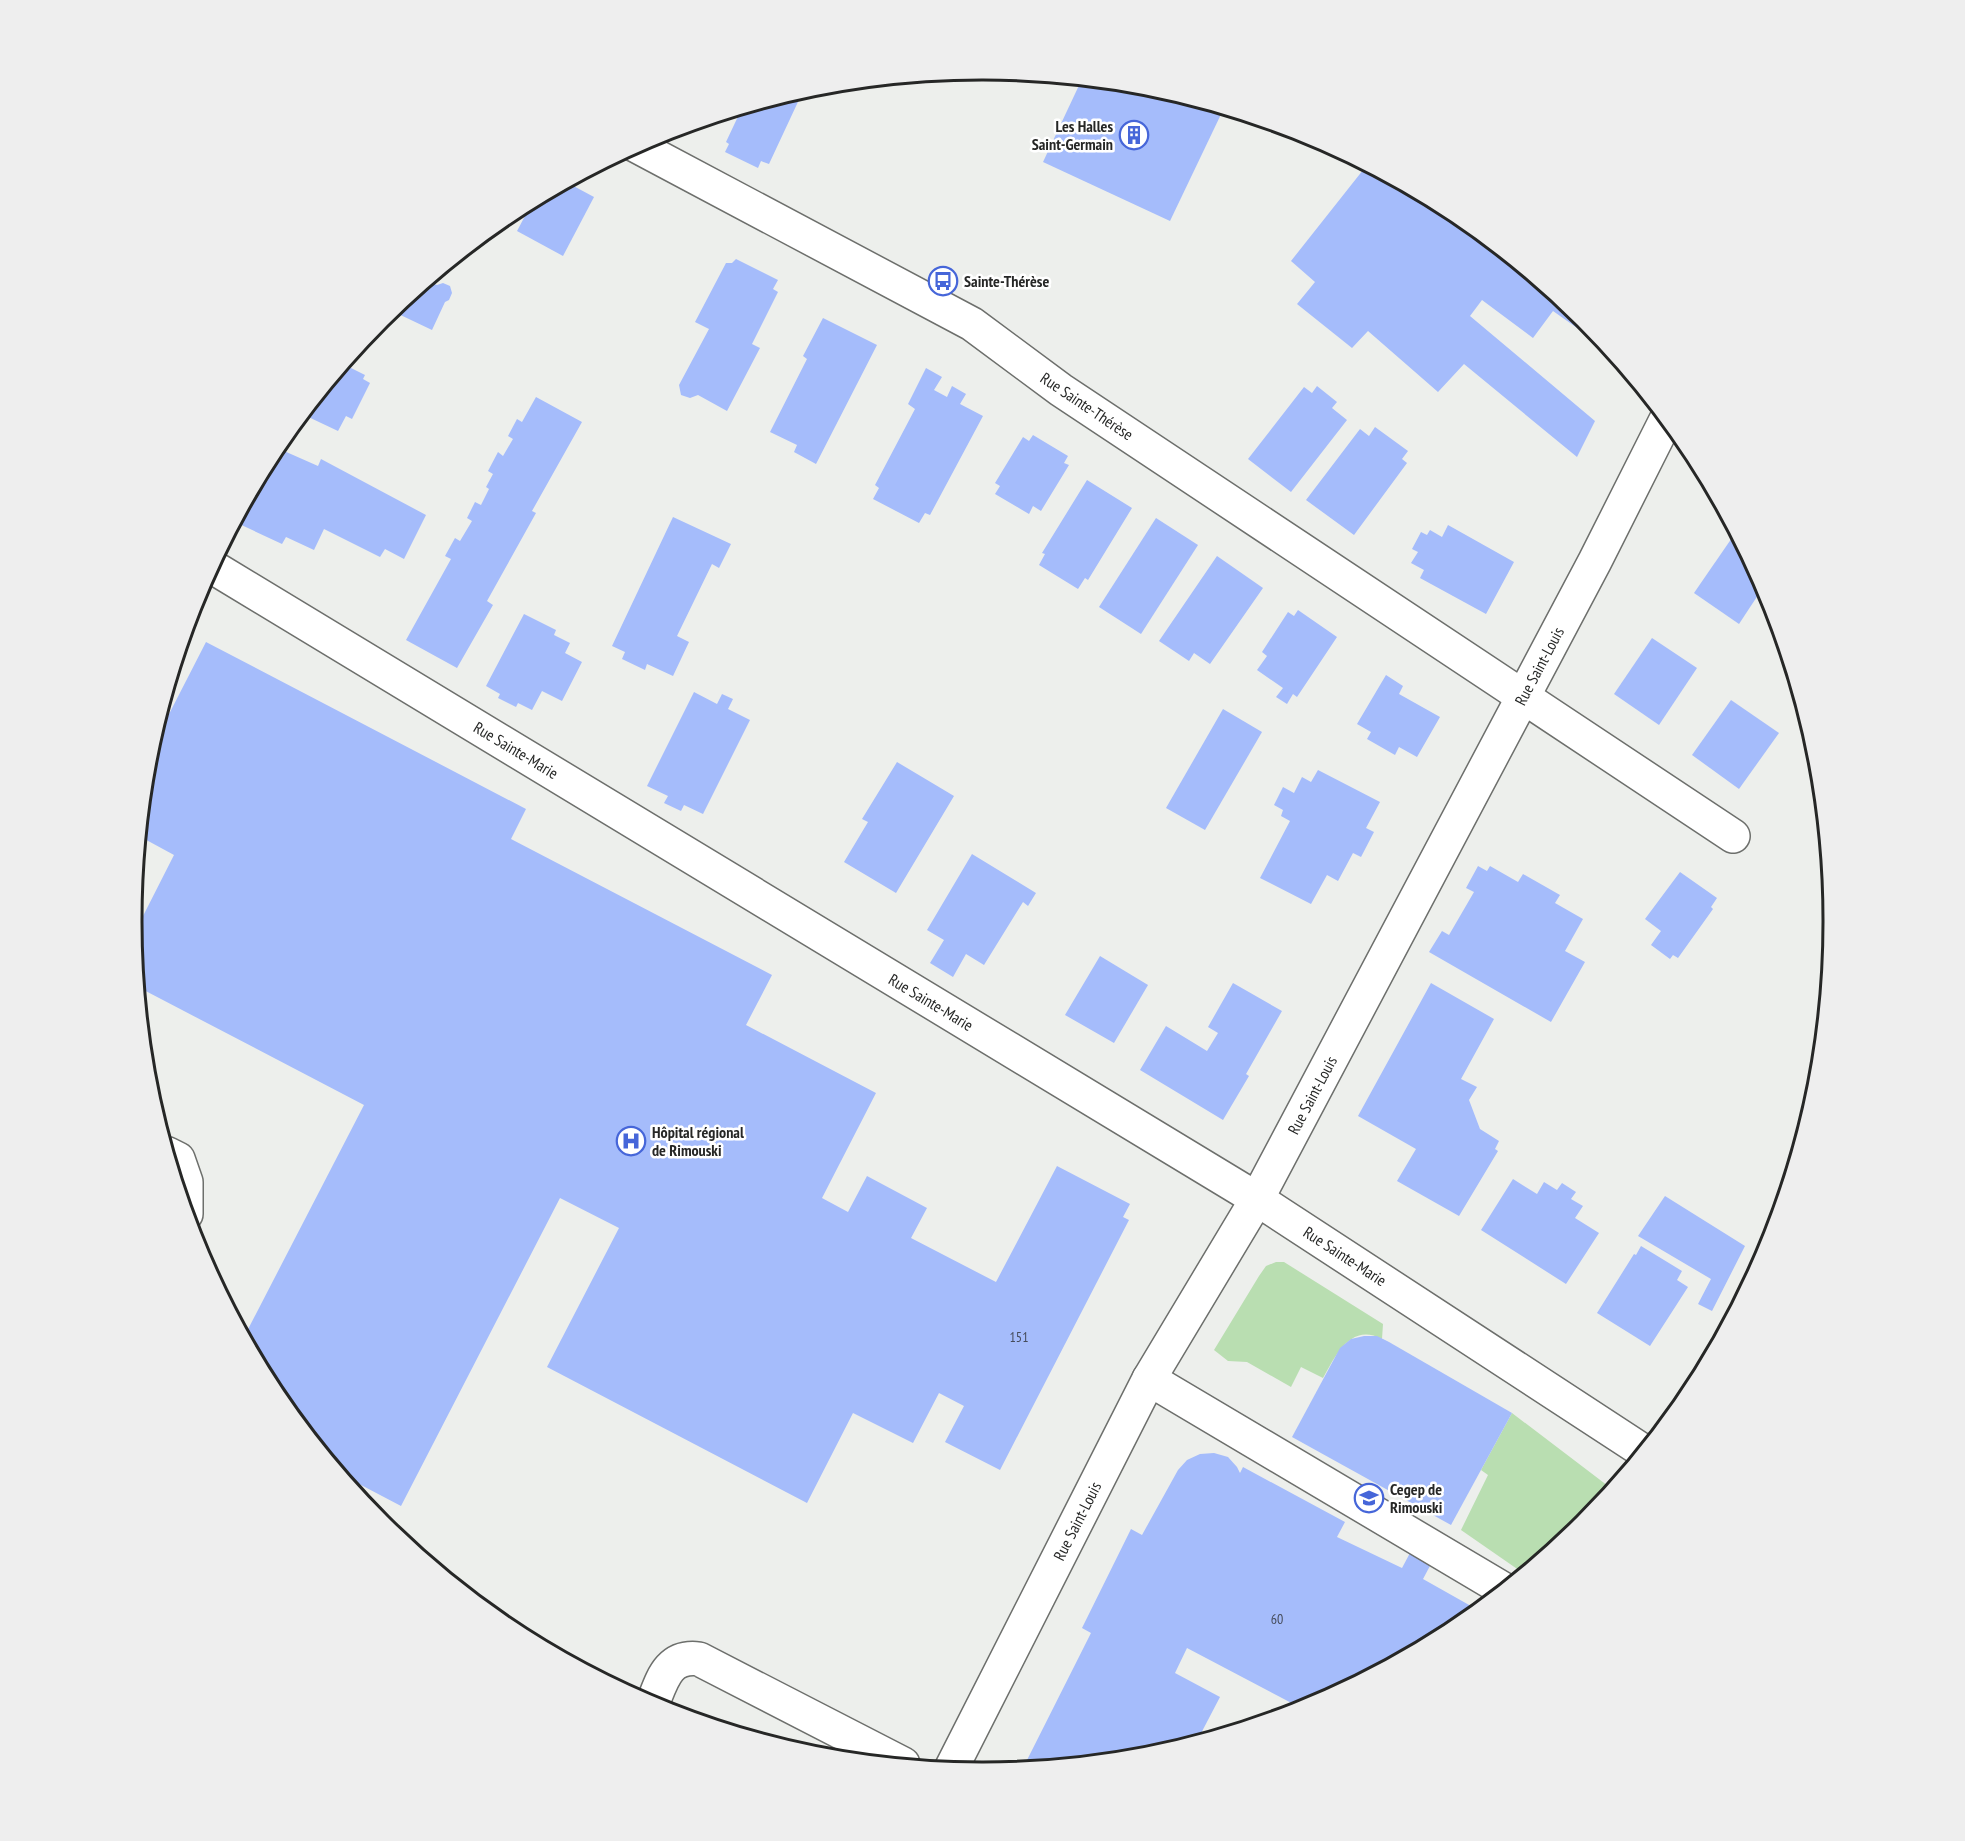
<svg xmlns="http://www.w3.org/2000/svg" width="1965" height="1841" font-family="'PT Sans Narrow',sans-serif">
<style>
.green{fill:#b9deb1}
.building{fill:#a5bcfb}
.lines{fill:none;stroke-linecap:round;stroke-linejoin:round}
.minor-casing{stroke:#6d6f6c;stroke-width:36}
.minor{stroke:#fff;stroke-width:33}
.labels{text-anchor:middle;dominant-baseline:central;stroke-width:5;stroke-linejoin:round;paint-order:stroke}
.number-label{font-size:14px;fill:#464c5b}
.poi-label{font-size:16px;font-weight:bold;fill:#262726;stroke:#fff;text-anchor:start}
.street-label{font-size:16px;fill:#262726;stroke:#fff}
.rim{fill:none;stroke:#262726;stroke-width:3}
</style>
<rect width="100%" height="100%" fill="#edefec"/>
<g class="green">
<path d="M1276 1262H1284L1383 1324 1382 1339C1350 1322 1335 1357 1323 1378L1301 1367 1291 1387 1247 1362 1228 1361 1214 1350 1259 1276 1266 1266Z"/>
<polygon points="1512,1413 1612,1489 1584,1523 1523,1573 1461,1530 1488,1475 1481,1470"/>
</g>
<g class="building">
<polygon points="1082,79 1149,85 1224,108 1170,221 1043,162"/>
<polygon points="804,89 769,164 761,161 758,168 725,152 729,144 726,142 742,108"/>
<polygon points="1367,165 1456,213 1585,319 1614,354 1553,311 1533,338 1482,300 1470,316 1595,421 1577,457 1464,364 1438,392 1368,331 1352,348 1297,304 1315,282 1291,261"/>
<polygon points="566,182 594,197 563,256 517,231 534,199"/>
<polygon points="736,259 778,280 773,289 778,292 752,344 760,348 727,411 698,395 690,398 681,395 679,385 709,329 695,322 726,263 732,263"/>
<polygon points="426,281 437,285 443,283 450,286 452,293 449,300 445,302 432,330 390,310"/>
<polygon points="823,318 877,345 816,464 794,452 797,445 770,432 807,359 803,356"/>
<polygon points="343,364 365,375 363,379 370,383 352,419 346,416 338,431 302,414"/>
<polygon points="926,368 942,377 934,390 947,397 952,386 966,394 960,404 983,416 930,515 925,513 919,523 873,499 879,488 875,485 915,409 908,404"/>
<polygon points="1317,386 1337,402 1332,408 1347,420 1291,492 1248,459 1304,387 1312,393"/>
<polygon points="536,397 582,422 532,511 536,513 487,601 493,605 457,668 406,640 451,559 445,556 455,538 460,541 472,521 467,518 475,502 481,505 489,489 486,487 493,474 488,471 498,452 503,456 513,439 508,436 517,419 522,422"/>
<polygon points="1375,427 1408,451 1402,459 1407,463 1354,535 1306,500 1360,429 1369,436"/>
<polygon points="1033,435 1068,456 1064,463 1069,465 1041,511 1033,506 1029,514 995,494 1000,486 995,483 1023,437 1029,441"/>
<polygon points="275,447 318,466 321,459 426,515 404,559 385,549 380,557 324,529 314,550 286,537 282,544 235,522"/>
<polygon points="1087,480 1132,508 1088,580 1085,578 1078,589 1039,565 1045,554 1042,553"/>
<polygon points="673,517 731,544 719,568 712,564 677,636 689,642 673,676 647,664 645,670 622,659 625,652 612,646"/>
<polygon points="1156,518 1198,545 1141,634 1099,607"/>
<polygon points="1448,525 1514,562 1486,614 1420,578 1424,570 1411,563 1418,552 1412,549 1421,532 1427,535 1430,530 1442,537"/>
<polygon points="1736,532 1764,586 1739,624 1694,593"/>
<polygon points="1217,556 1263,588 1210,664 1194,653 1189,661 1159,641"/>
<polygon points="1298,610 1337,637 1297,697 1293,694 1287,704 1276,697 1283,688 1257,670 1267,656 1262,652 1288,612 1294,616"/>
<polygon points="524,614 556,630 554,635 570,643 565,653 582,662 562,701 542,691 532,710 518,703 516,707 498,698 500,694 486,686"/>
<polygon points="1652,638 1697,668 1659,725 1614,694"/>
<polygon points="206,642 526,809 511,839 772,975 746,1025 876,1093 822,1198 848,1212 867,1176 927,1208 911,1238 996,1282 1057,1166 1130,1204 1123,1217 1129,1220 1000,1470 945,1442 964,1406 939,1393 913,1443 853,1413 807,1503 547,1367 619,1228 560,1198 401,1506 342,1475 274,1393 244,1337 364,1105 138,987 132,913 142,918 174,855 139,836 147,757"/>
<polygon points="1386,675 1403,686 1399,694 1440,717 1417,757 1399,747 1395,755 1367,739 1371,732 1357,724"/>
<polygon points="694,692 717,704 722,694 733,699 728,709 750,720 703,814 684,805 681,811 664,803 668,796 647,786"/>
<polygon points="1731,700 1779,733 1739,789 1692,755"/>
<polygon points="1223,709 1262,732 1205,830 1166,808"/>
<polygon points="897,762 954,796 896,893 844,862 868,822 862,819"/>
<polygon points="1318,770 1380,802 1366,828 1374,832 1361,857 1353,853 1338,881 1327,875 1311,904 1260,878 1290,821 1281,816 1283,810 1274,805 1283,787 1294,793 1302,777 1311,782"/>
<polygon points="972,854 1036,893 1028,906 1023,902 984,965 966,954 953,977 930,963 944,940 927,930"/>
<polygon points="1478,866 1487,871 1490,866 1518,882 1523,874 1560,895 1555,903 1583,919 1565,951 1585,962 1551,1022 1429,952 1442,931 1449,935 1474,892 1466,888"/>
<polygon points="1680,872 1717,898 1711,907 1713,909 1678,958 1673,955 1670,959 1651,945 1661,931 1645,919"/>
<polygon points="1100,956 1148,985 1114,1043 1065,1015"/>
<polygon points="1233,983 1282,1011 1246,1074 1249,1076 1223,1120 1140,1070 1166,1026 1207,1051 1218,1033 1208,1027"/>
<polygon points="1431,983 1494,1019 1461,1079 1477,1087 1469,1100 1480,1129 1499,1141 1495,1149 1498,1151 1459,1216 1397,1181 1416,1149 1358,1116"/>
<polygon points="1513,1179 1537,1194 1544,1182 1557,1190 1562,1183 1576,1192 1571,1199 1583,1206 1575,1218 1599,1233 1566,1284 1481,1230"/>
<polygon points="1665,1196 1745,1246 1712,1311 1698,1304 1711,1279 1638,1236"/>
<polygon points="1641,1246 1682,1271 1677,1280 1688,1287 1650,1346 1597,1313 1634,1254 1636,1255"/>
<polygon points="1364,1336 1377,1336 1389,1342 1512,1413 1451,1525 1292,1437 1340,1348 1351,1339"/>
<polygon points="1214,1453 1228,1457 1237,1467 1240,1473 1243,1467 1345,1522 1337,1537 1402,1568 1410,1553 1431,1564 1423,1579 1478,1610 1455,1629 1303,1709 1187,1648 1175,1673 1220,1697 1197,1741 1148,1756 1023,1768 1091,1633 1082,1628 1131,1529 1142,1535 1178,1470 1187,1460 1200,1454"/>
</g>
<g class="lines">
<g class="minor-casing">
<g id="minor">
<polyline points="635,145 972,324 1061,390 1733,836"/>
<polyline points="211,566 1257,1199 1643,1451"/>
<polyline points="168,1154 178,1159 186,1182 186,1214"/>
<polyline points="1149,1379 1503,1589"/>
<path d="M652 1705C662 1681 667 1655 699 1659L903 1764"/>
<polyline points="951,1769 1149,1379 1257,1199 1595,561 1667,418"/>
</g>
</g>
<use href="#minor" class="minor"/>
</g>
<defs>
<g id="building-ring" transform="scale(1.5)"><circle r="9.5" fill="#fff" stroke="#4666d9" stroke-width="1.5"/><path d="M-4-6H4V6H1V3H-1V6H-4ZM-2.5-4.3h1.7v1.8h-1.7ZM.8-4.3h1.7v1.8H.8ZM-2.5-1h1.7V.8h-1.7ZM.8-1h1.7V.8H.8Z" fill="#4666d9"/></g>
<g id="bus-ring" transform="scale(1.5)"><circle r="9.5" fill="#fff" stroke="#4666d9" stroke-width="1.5"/><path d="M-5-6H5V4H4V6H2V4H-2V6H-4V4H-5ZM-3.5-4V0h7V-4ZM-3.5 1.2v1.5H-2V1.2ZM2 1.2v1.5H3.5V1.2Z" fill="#4666d9"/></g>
<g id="hospital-ring" transform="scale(1.5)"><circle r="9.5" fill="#fff" stroke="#4666d9" stroke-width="1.5"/><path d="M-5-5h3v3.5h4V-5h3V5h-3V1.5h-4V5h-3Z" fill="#4666d9"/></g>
<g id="university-ring" transform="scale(1.5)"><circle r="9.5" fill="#fff" stroke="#4666d9" stroke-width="1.5"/><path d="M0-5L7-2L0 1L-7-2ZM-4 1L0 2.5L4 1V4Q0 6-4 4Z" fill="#4666d9"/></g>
</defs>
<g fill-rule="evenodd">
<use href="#building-ring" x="1134" y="135"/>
<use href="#bus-ring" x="943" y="281"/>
<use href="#hospital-ring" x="631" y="1141"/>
<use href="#university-ring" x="1369" y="1498"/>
</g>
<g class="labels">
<g class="number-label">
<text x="1019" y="1337">151</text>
<text x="1277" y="1619">60</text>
</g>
<g class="poi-label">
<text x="1113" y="126" text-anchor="end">Les Halles<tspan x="1113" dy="18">Saint-Germain</tspan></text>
<text x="964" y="281">Sainte-Thérèse</text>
<text x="652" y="1132">Hôpital régional<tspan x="652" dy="18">de Rimouski</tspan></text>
<text x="1390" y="1489">Cegep de<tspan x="1390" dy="18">Rimouski</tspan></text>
</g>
<g class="street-label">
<text transform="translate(1087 406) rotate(34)">Rue Sainte-Thérèse</text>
<text transform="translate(1539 666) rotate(-62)">Rue Saint-Louis</text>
<text transform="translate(516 750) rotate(31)">Rue Sainte-Marie</text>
<text transform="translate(931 1002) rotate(31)">Rue Sainte-Marie</text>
<text transform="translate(1312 1095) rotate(-62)">Rue Saint-Louis</text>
<text transform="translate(1345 1256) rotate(33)">Rue Sainte-Marie</text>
<text transform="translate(1077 1521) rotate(-63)">Rue Saint-Louis</text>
</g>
</g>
<path d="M0 0H1965V1841H0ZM982 80H983A840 840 0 0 1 1823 920V922A840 840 0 0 1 983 1762H982A840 840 0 0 1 142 922V920A840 840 0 0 1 982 80Z" fill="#eee" fill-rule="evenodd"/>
<path class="rim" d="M982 80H983A840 840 0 0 1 1823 920V922A840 840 0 0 1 983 1762H982A840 840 0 0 1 142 922V920A840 840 0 0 1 982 80Z"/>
</svg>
